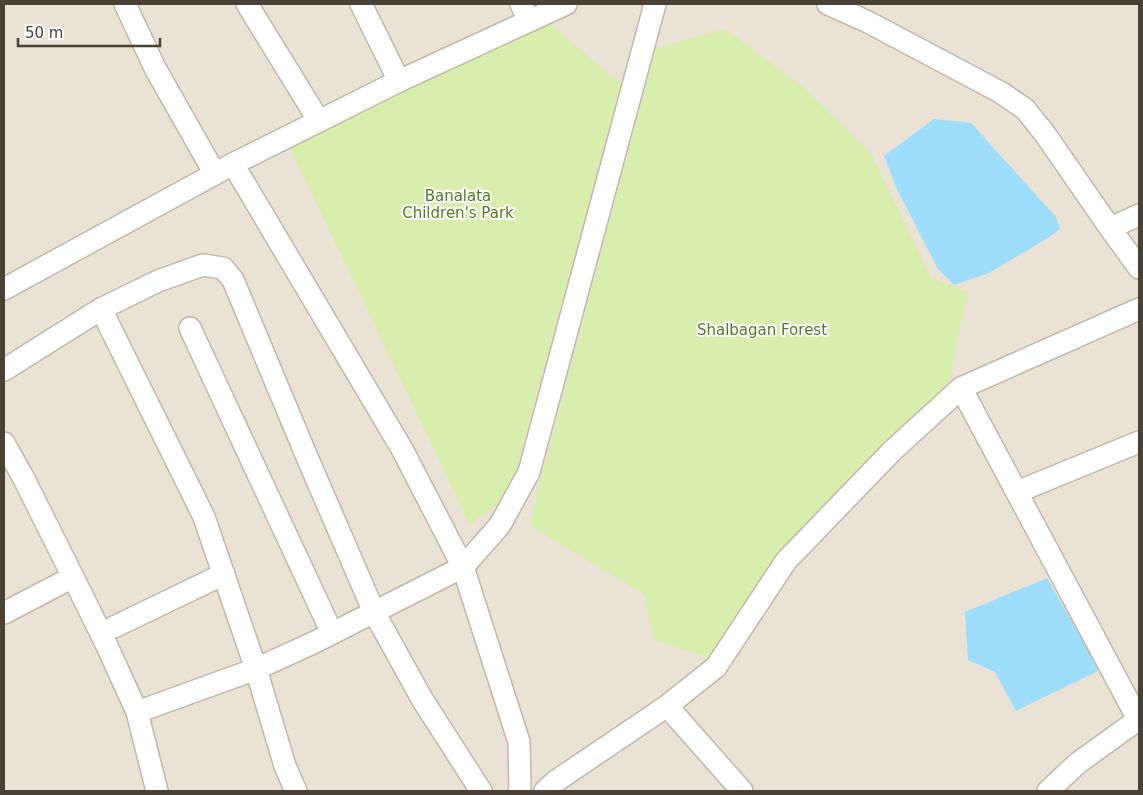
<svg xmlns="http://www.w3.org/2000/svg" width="1143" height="795" font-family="'DejaVu Sans',sans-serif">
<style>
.residential{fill:#eae2d5}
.green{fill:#d7eeac}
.water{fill:#9eddf9}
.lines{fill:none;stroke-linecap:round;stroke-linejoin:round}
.minor-casing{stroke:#c2b7a9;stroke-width:24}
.minor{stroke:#fff;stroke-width:21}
.labels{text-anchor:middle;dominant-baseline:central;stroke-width:4;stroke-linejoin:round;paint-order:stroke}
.park-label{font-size:15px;fill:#4e7e20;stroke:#fff}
</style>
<rect width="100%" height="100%" fill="#f6f0e8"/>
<rect class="residential" x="4" y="4" width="1135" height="787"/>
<g class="green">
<polygon points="549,23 623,86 509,495 470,525 288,144"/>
<polygon points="725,29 802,86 871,153 931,278 968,292 949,381 707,657 654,640 644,594 529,525 656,48"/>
</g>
<g class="water">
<polygon points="934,119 971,123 1056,217 1060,229 1048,238 989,273 954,285 938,269 897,189 884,156"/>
<polygon points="1047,578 1100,670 1016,711 995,672 968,660 965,612"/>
</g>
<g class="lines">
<g class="minor-casing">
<g id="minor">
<polyline points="125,4 155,68 215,174"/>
<polyline points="247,4 319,121"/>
<polyline points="361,4 399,81"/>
<polyline points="521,4 529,21"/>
<polyline points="828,4 868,22 1000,92 1025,109 1045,134 1110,228 1139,268"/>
<polyline points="233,164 402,449 463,567 519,742 520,788 519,791"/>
<polyline points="1110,228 1139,215"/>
<polyline points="4,289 233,164 399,81 566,4"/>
<polyline points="101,309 204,517 256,669 285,766 296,791"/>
<polyline points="190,328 332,633"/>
<polyline points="4,370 101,309 158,281 203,265 223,268 233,280 307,457 374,612 422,699 481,791"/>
<polyline points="961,388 1139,721"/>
<polyline points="4,443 23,477 73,577 107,646 137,712 157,791"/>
<polyline points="1017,492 1139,442"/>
<polyline points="4,613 73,577"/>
<polyline points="114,627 224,574"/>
<polyline points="667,706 742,791"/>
<polyline points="137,712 256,669 315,642 463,567 500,525 529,472 655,4"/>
<polyline points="545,791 556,781 667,706 716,667 786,561 892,451 961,388 1139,309"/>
<polyline points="1048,791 1078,763 1139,719"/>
</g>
</g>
<use href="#minor" class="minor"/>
</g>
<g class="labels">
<g class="park-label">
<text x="458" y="196">Banalata<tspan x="458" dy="17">Children's Park</tspan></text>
<text x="762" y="330">Shalbagan Forest</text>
</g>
</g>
<rect width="1143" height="795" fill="none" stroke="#4a4035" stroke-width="10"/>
<path d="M18 38v8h142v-8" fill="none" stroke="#4a4035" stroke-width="2.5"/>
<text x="25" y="38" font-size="15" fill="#4a4035" stroke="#ffffff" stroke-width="4" paint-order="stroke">50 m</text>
</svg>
